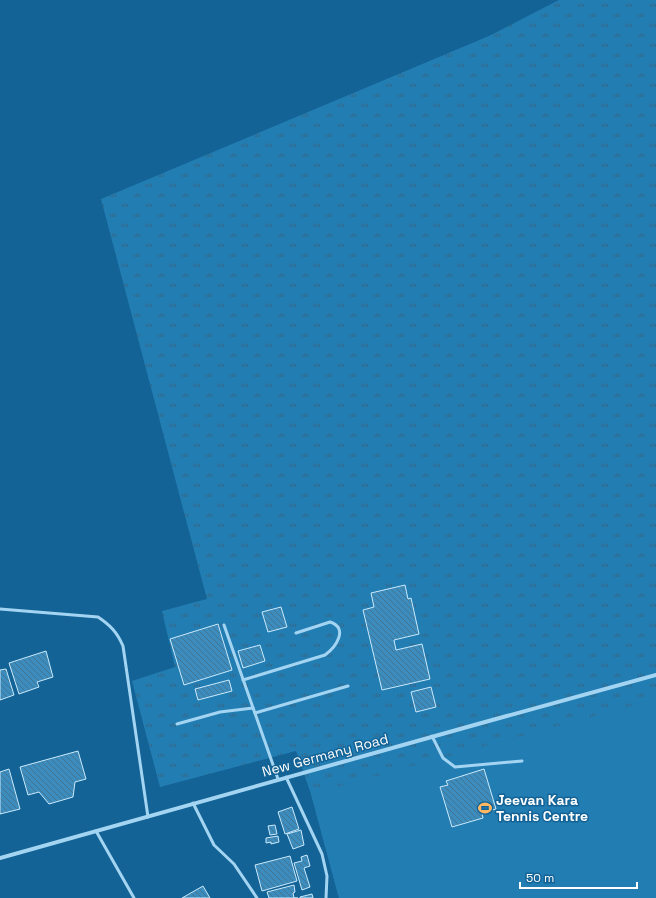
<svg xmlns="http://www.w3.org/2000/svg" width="656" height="898" font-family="'Space Grotesk',sans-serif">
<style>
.grass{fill:url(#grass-tufts)}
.garden{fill:#227db3}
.building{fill:url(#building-back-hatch);stroke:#caeafd}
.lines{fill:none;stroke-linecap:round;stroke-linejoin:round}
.service{stroke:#a3d5f3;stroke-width:3}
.minor{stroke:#a3d5f3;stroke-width:4}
.labels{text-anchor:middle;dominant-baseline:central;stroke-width:3;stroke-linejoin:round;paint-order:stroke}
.street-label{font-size:14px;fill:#fff;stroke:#136396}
.poi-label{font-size:14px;font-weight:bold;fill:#fff;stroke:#136396;text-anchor:start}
</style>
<defs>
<pattern id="grass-tufts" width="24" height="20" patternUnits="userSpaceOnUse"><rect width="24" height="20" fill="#227db3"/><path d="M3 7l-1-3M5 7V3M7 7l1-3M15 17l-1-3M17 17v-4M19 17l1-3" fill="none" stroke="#356785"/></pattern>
<pattern id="building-back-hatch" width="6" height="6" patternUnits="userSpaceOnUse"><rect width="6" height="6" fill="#3c8dbe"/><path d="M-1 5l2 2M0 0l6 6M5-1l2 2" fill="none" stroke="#427390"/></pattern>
</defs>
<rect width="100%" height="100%" fill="#136396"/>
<polygon class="grass" points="559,0 656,0 656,898 339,898 311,794 296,751 160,787 132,681 175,667 162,611 207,599 101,199 489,36"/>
<polygon class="garden" points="656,699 656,897 651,898 339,898 311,794"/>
<g class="building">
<polygon points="405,585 408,599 411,598 419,634 394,640 396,650 422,644 430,679 382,690 363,610 374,607 371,593"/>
<polygon points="281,607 287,627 268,632 262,612"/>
<polygon points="218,624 232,670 184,685 170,639"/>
<polygon points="260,645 265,661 243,668 238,651"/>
<polygon points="46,651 53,677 37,682 39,687 19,694 9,663"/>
<polygon points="6,669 14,695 0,700 0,670"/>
<polygon points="229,680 232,691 198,700 195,689"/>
<polygon points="431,687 436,707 416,712 411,692"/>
<polygon points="78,751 86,779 75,782 73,797 49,804 39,792 28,795 20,767"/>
<polygon points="9,769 20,809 0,814 0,772"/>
<polygon points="484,769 496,809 482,813 483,818 452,827 440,787 448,785 446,781"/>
<polygon points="292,807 299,829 285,834 278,812"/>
<polygon points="275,825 277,834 270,835 268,826"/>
<polygon points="301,830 304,845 293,849 287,834"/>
<polygon points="278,836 279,842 271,844 271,842 266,843 266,838"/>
<polygon points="307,855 310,866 304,868 310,887 302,890 294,863 302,861 301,857"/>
<polygon points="290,856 297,881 262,891 255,865"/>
<polygon points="294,885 295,892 293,893 294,898 298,898 269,898 267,892"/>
<polygon points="203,886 210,898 182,898"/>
<polygon points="312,894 313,898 300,898 300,897"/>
</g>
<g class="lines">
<g class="service">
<path d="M0 609 98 617C110 625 117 632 123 646L148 817"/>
<polyline points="224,625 278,779"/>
<path d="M243 680 325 655C336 647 349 628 330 622L296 633"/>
<polyline points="255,713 348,686"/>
<polyline points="177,724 220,712 253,708"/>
<polyline points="432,736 443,758 455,767 522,761"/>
<polyline points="286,777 322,854 327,876 326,898"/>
<polyline points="193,803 214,845 234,864 257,898"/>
<polyline points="96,831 134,898"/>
</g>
<path class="minor" d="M0 858C218 796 437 735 656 675"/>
</g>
<defs>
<g id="stadium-bare" transform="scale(1.08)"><path d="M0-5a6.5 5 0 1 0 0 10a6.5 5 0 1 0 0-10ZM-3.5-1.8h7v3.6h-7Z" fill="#ffb764" stroke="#136396" stroke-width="2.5" paint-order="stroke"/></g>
</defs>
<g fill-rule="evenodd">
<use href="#stadium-bare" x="485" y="808"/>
</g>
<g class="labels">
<g class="street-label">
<text transform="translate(325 755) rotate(-15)">New Germany Road</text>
</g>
<g class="poi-label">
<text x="496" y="800">Jeevan Kara<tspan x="496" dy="16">Tennis Centre</tspan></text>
</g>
</g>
<path d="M520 882v6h117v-6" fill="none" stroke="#ffffff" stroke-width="2"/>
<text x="526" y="882" font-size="12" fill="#ffffff" stroke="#136396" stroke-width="3" paint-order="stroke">50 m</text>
</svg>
